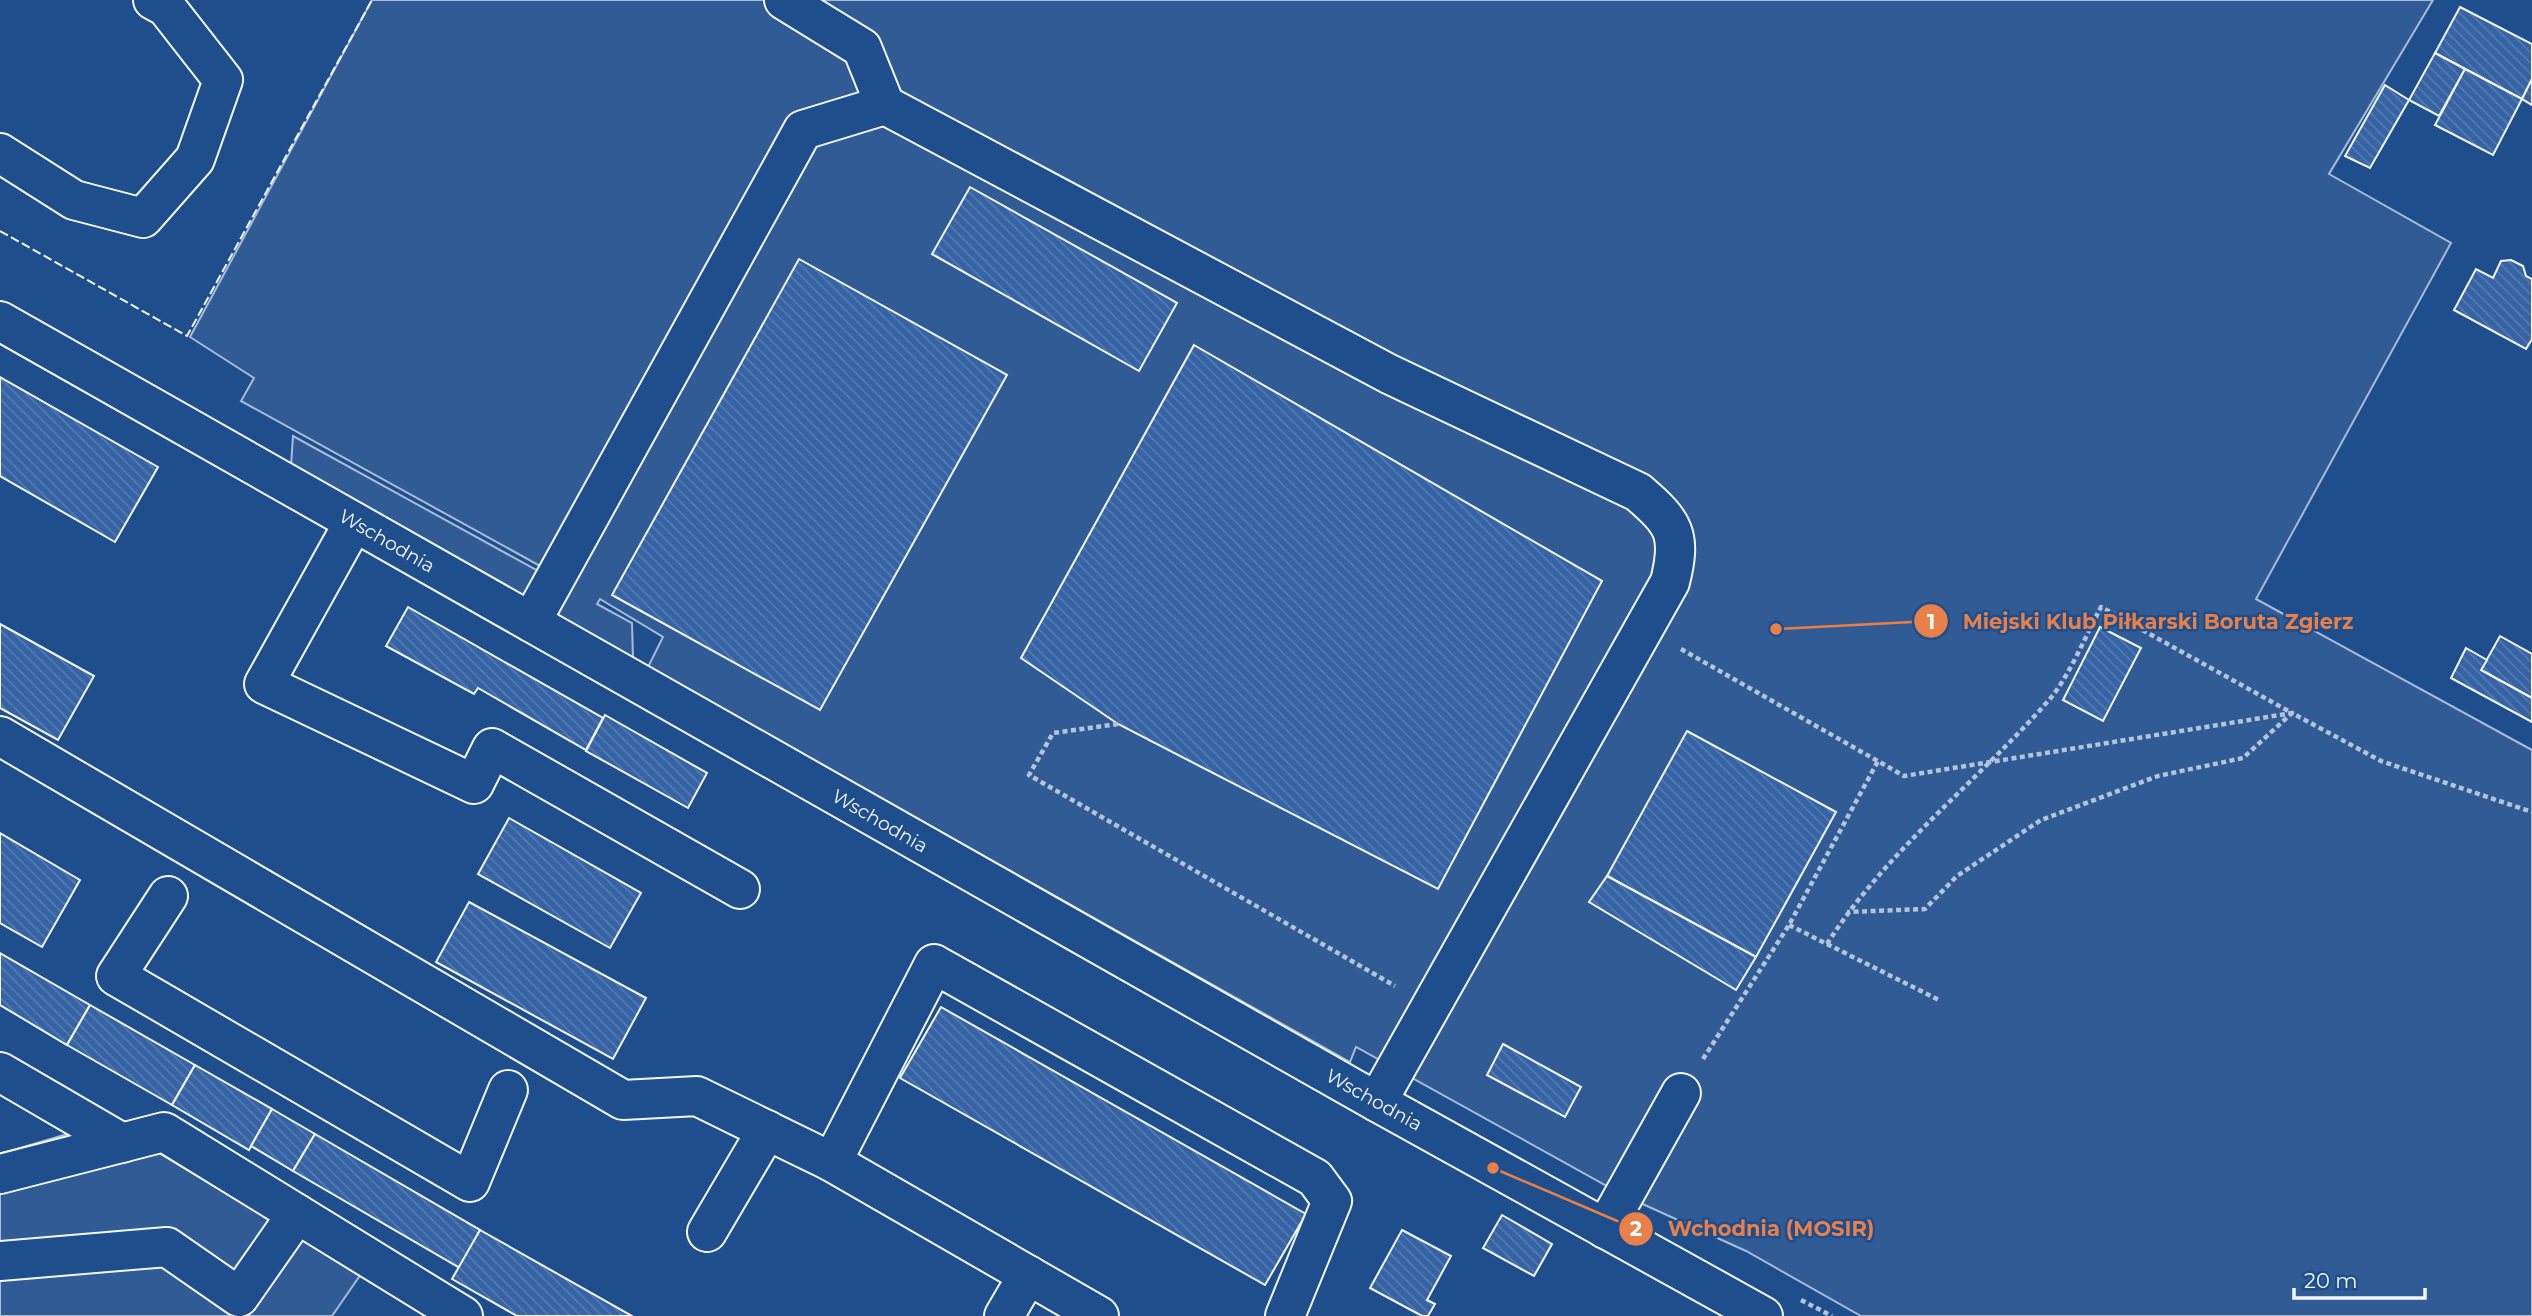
<svg xmlns="http://www.w3.org/2000/svg" width="2532" height="1316" font-family="Montserrat,sans-serif">
<style>
.built{fill:#305b95;stroke:#a8bbd7;stroke-width:2}
.building{fill:url(#building-back-hatch);stroke:#f2f6ff;stroke-width:2}
.lines{fill:none;stroke-linecap:round;stroke-linejoin:round}
.minor-casing{stroke:#f2f6ff;stroke-width:42}
.path{stroke:#b3c4dc;stroke-width:4.5;stroke-dasharray:5 3.5;stroke-linecap:butt}
.minor{stroke:#1f4e8c;stroke-width:38}
.fence{stroke:#f2f6ff;stroke-width:2;stroke-dasharray:9 3.5;stroke-linecap:butt}
.labels{text-anchor:middle;dominant-baseline:central;stroke-width:5;stroke-linejoin:round;paint-order:stroke}
.street-label{font-size:19px;fill:#f2f6ff;stroke:#1f4e8c}
.leader{fill:none;stroke:#ea8049;stroke-width:2.5}
.callout-dot{fill:#ea8049;stroke:#1f4e8c;stroke-width:2.5}
.mark-label{font-size:21px;text-anchor:middle;font-weight:bold;fill:#fff}
.callout-label{font-size:21px;text-anchor:middle;font-weight:bold;fill:#ea8049;stroke:#1f4e8c;stroke-width:5;stroke-linejoin:round;paint-order:stroke}
</style>
<defs>
<pattern id="building-back-hatch" width="6" height="6" patternUnits="userSpaceOnUse" patternTransform="scale(1.75)"><rect width="6" height="6" fill="#3563a3"/><path d="M-1 5l2 2M0 0l6 6M5-1l2 2" fill="none" stroke="#537ab1"/></pattern>
</defs>
<rect width="100%" height="100%" fill="#1f4e8c"/>
<g class="built">
<polygon points="372,0 2433,0 2329,174 2451,243 2256,599 2532,750 2532,1316 1861,1316 1746,1251 1625,1196 1356,1047 1350,1062 648,667 663,637 600,599 597,604 632,623 633,659 291,466 293,436 569,588 571,583 241,401 254,378 190,337"/>
<polygon points="107,1122 361,1274 332,1316 0,1316 0,1154"/>
</g>
<g class="building">
<polygon points="2460,7 2532,44 2532,79 2522,99 2435,53"/>
<polygon points="2435,53 2465,69 2439,116 2409,100"/>
<polygon points="2465,69 2522,99 2493,155 2435,125"/>
<polygon points="2532,79 2532,105 2522,99"/>
<polygon points="2385,85 2409,100 2370,168 2345,156"/>
<polygon points="970,187 1177,303 1139,371 932,254"/>
<polygon points="799,259 1007,375 820,710 612,595"/>
<polygon points="2511,260 2523,266 2526,276 2532,279 2532,339 2526,349 2454,310 2476,269 2493,278 2501,261"/>
<polygon points="1194,345 1602,581 1438,889 1118,724 1021,658"/>
<polygon points="0,377 158,467 115,542 0,476"/>
<polygon points="408,607 603,718 586,750 478,688 474,694 386,646"/>
<polygon points="0,624 94,676 58,740 0,708"/>
<polygon points="2100,627 2141,648 2103,721 2063,700"/>
<polygon points="2500,636 2532,654 2532,698 2481,670"/>
<polygon points="2466,648 2487,660 2481,670 2532,698 2532,722 2451,678"/>
<polygon points="605,715 707,773 688,808 586,751"/>
<polygon points="1687,731 1836,812 1756,957 1607,876"/>
<polygon points="509,818 641,893 610,948 478,874"/>
<polygon points="0,833 80,880 42,947 0,923"/>
<polygon points="1607,876 1756,957 1736,990 1589,902"/>
<polygon points="469,902 646,998 613,1059 436,962"/>
<polygon points="0,953 90,1005 67,1045 0,1005"/>
<polygon points="90,1005 195,1065 172,1105 67,1045"/>
<polygon points="941,1007 1306,1214 1265,1285 900,1078"/>
<polygon points="1503,1044 1581,1087 1565,1117 1487,1075"/>
<polygon points="195,1065 272,1109 249,1150 172,1105"/>
<polygon points="272,1109 315,1134 293,1171 251,1146"/>
<polygon points="315,1134 480,1230 460,1268 293,1171"/>
<polygon points="1502,1215 1552,1244 1534,1276 1483,1248"/>
<polygon points="480,1230 632,1316 517,1316 452,1279"/>
<polygon points="1402,1230 1451,1256 1427,1300 1435,1304 1428,1316 1422,1316 1370,1288"/>
</g>
<g class="lines">
<g class="minor-casing">
<g id="minor">
<path d="M784 0 862 48 885 105 1389 374 1638 492C1674 523 1682 534 1670 582L1377 1102"/>
<polyline points="0,153 74,200 143,218 195,159 223,80 166,7 153,0"/>
<polyline points="0,321 1377,1102 1763,1316"/>
<polyline points="354,522 264,684 474,784 492,748 740,889"/>
<polyline points="531,622 803,130 885,105"/>
<polyline points="0,736 623,1100 697,1096 832,1162 1099,1316"/>
<polyline points="168,896 116,976 470,1182 508,1090"/>
<polyline points="0,1072 122,1143"/>
<polyline points="832,1162 934,964 1315,1178 1332,1201 1285,1316"/>
<polyline points="0,1174 164,1132 463,1316"/>
<polyline points="1605,1229 1681,1093"/>
<polyline points="707,1232 767,1130"/>
<polyline points="0,1261 167,1247 239,1297 297,1214"/>
<polyline points="1004,1316 1028,1275"/>
</g>
</g>
<g class="path">
<polyline points="1681,649 1904,776 2292,713 2381,761 2532,812"/>
<polyline points="1118,724 1053,733 1029,775 1395,986"/>
<polyline points="1789,925 1939,1000"/>
<path d="M1827 944C1886 851 1977 782 2049 700 2069 677 2086 635 2101 607L2292 713 2243 758 2158 776 2041 820 1957 876 1925 909 1847 912"/>
<polyline points="1703,1059 1789,925 1878,761"/>
<polyline points="1801,1300 1832,1316"/>
</g>
<use href="#minor" class="minor"/>
<polyline class="fence" points="0,231 187,336 372,0"/>
</g>
<g class="labels">
<g class="street-label">
<text transform="translate(387 541) rotate(30)">Wschodnia</text>
<text transform="translate(880 821) rotate(30)">Wschodnia</text>
<text transform="translate(1374 1100) rotate(29)">Wschodnia</text>
</g>
</g>
<path class="leader" d="M1776 629L1931 621M1493 1168L1636 1229"/>
<g class="callout-dot">
<circle cx="1776" cy="629" r="7"/>
<circle cx="1493" cy="1168" r="7"/>
<circle cx="1931" cy="621" r="18"/>
<circle cx="1636" cy="1229" r="18"/>
</g>
<g class="mark-label">
<text x="1931" y="629">1</text>
<text x="1636" y="1236">2</text>
</g>
<g class="callout-label">
<text x="2158" y="629">Miejski Klub Piłkarski Boruta Zgierz</text>
<text x="1771" y="1236">Wchodnia (MOSIR)</text>
</g>
<path d="M2294 1288v10h131v-10" fill="none" stroke="#f2f6ff" stroke-width="3.5"/>
<text x="2304" y="1288" font-size="21" fill="#f2f6ff" stroke="#1f4e8c" stroke-width="5" paint-order="stroke">20 m</text>
</svg>
